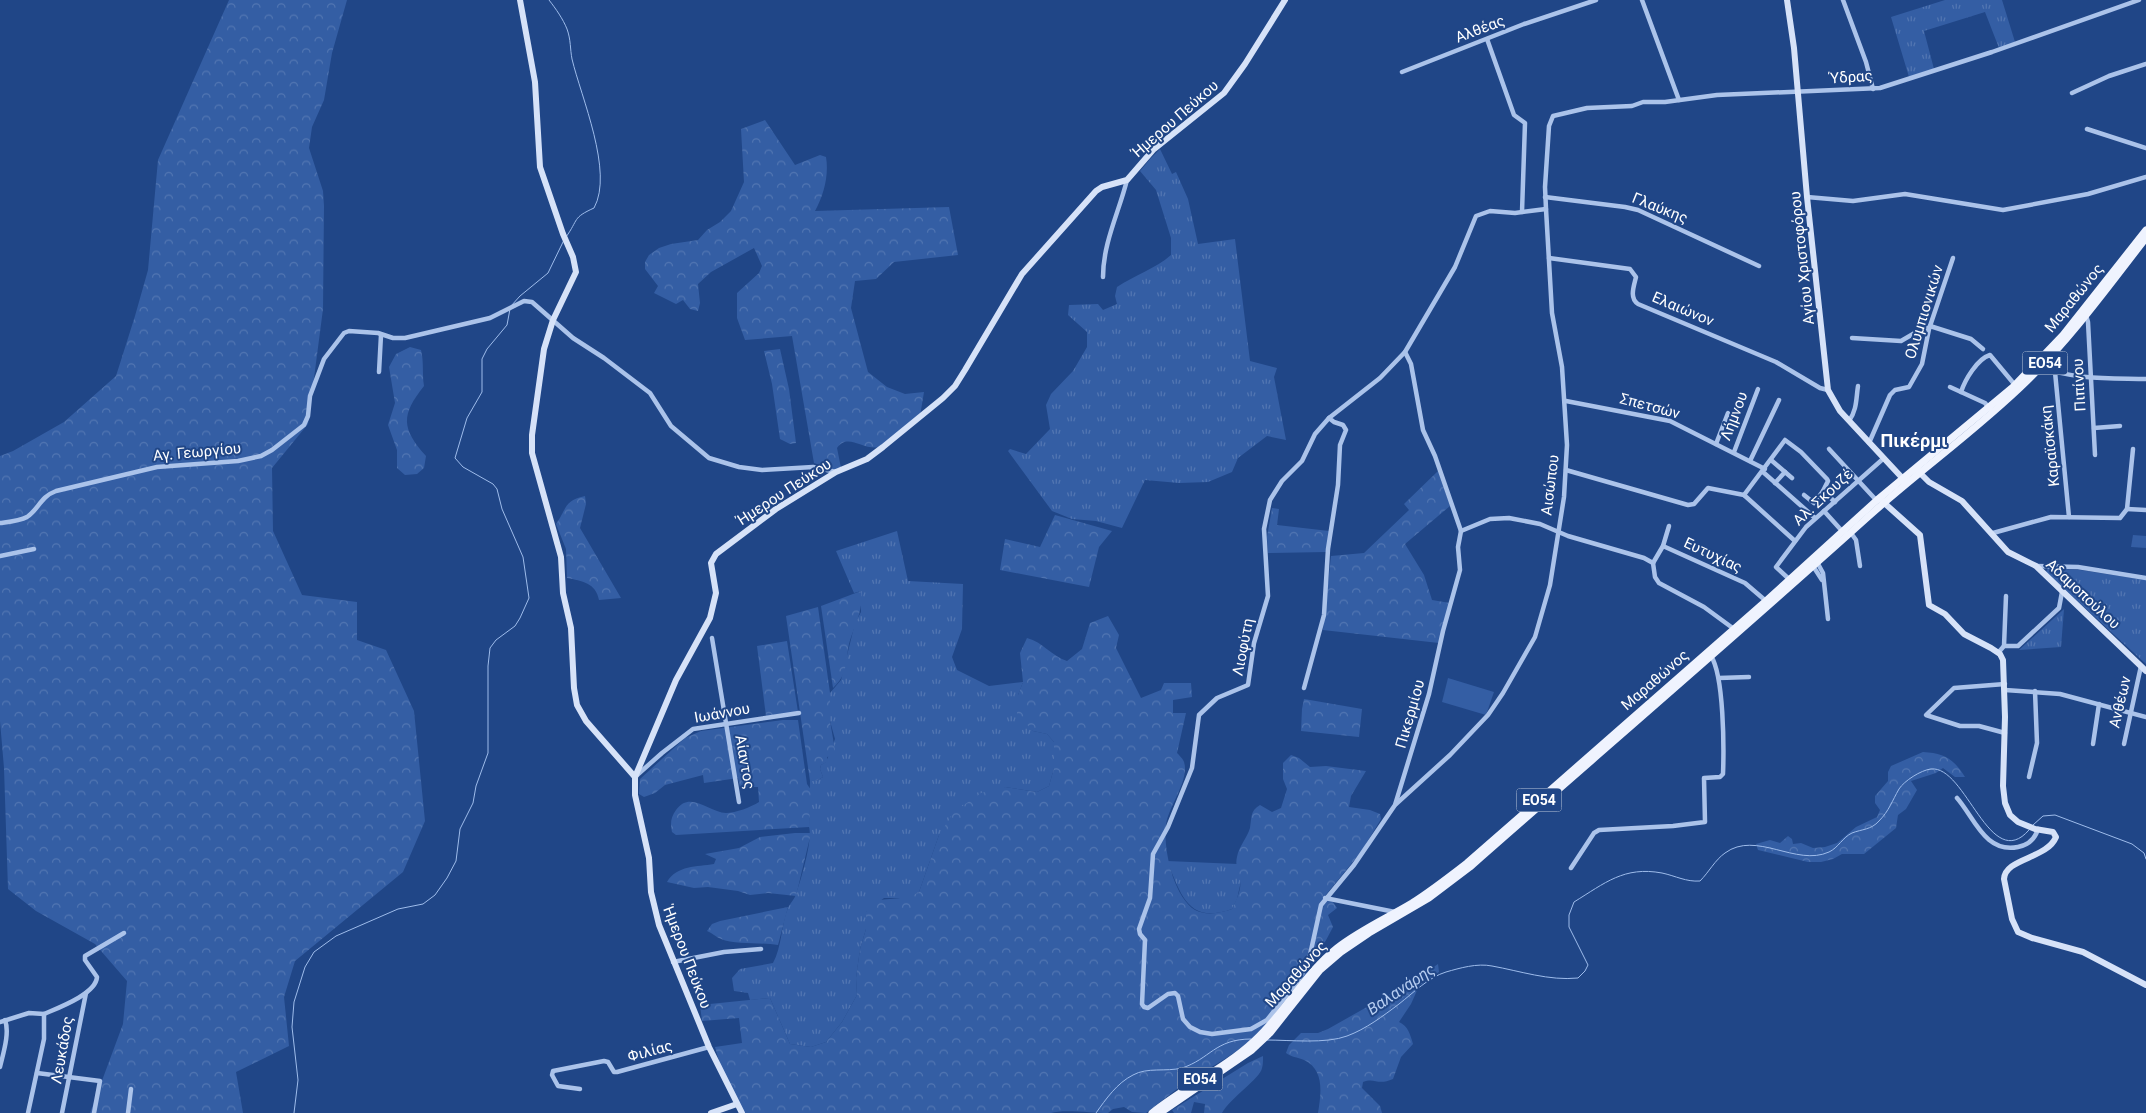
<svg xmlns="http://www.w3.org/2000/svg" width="2146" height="1113" font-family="Roboto,sans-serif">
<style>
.grass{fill:url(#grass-tufts)}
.forest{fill:url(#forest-crowns)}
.pitch{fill:#345ea4}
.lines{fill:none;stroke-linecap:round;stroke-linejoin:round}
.stream{stroke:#9ebceb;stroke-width:1}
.street{stroke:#abc3ea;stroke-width:4.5}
.secondary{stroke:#d6e2f8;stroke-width:6}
.primary{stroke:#eff3fe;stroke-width:7}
.labels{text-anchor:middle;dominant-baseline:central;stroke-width:4;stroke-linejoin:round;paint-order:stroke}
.shield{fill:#204687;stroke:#bcc8db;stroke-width:1}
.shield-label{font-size:14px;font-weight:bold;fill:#fff}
.street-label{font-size:15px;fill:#fff;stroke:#204687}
.water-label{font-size:16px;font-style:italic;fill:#b6cdf1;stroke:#204687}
.quarter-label{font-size:18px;font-weight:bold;fill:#fff;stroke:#204687}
</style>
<defs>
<pattern id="grass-tufts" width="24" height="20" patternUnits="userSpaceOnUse" patternTransform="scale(1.25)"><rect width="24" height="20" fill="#345ea4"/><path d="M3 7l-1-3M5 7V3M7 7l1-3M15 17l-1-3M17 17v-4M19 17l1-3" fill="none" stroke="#5276b2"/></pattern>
<pattern id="forest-crowns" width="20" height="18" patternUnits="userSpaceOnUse" patternTransform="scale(1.25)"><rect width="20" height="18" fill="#345ea4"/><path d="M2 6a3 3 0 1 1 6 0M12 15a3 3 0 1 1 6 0" fill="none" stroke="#5276b2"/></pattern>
</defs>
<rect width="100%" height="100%" fill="#204687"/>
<g class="grass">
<polygon points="1945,0 2002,0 2015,42 1999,48 1985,12 1924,31 1934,69 1909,77 1891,17"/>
<path d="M1160 149 1172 174 1176 172 1188 199 1198 244 1235 239 1250 361 1277 368 1274 377 1286 440 1267 436 1238 458 1232 472 1208 482 1179 483 1145 480 1122 528 1096 521 1072 519 1052 511 1008 451 1010 449 1026 454 1050 429 1046 405 1051 394 1073 371 1087 347V332L1068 315 1069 305 1098 304 1103 310 1117 304 1115 296 1117 287C1135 275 1155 269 1171 255V238L1156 190 1140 171 1151 158Z"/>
<path d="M897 531 908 581 963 584 962 629 952 657 957 670 989 686 1023 682 1018 695 1033 731 1047 734 1054 742V768L1049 786 1037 792 1005 787 939 835 919 892 908 898H884L866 912V929L860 949 856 978 857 995 842 1022 826 1042 811 1047 790 1044 770 998 750 1000 748 993 734 991 732 978 740 969 773 963C782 947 781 925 788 908 790 903 795 899 796 894 801 880 813 839 809 827L810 781H816L823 777 820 769 821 765 826 762 835 739 830 721V693L841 680 855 623 861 612V591L854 593 836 551Z"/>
<polygon points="2048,568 2080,570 2146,580 2146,664 2046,572"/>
<polygon points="2064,609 2061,647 2019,650"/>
<path d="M1167 861 1237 864 1241 881 1237 899 1232 909C1188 925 1181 894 1167 861Z"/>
</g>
<g class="forest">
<polygon points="229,0 347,0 332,53 324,100 312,127 309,148 323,191 324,206 323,309 308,424 272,468 273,531 302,595 357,602 357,640 386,650 414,711 425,821 403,872 295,961 284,997 289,1046 236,1072 243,1113 90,1113 123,1024 127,981 95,944 36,911 8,889 4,768 0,721 0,456 13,451 64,422 116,376 135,316 148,270 158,160"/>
<path d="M765 120 795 165 820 155 826 157C829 175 824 195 815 211L949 207 958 255 894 262 876 279 855 281 851 308 868 372 887 387 905 394 924 392 920 416C913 422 887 445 880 447 863 451 848 432 837 448L841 468 835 470 814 463 792 336 745 340 737 318V293L759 273 762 266 754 248 711 272 698 284 700 303 698 311 690 309 683 300 676 304 654 293 658 286 645 269V262L649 255 659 248 671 244 698 240 707 230 720 222 731 211 744 182 741 129Z"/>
<path d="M410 347 421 350C424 362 422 373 424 386 401 415 401 428 426 456L424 468 417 474 405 475 397 468V450L388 425 395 403 389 367 396 354Z"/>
<polygon points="780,349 789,389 796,443 790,444 780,439 772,384 764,351"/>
<polygon points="1438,471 1450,506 1405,544 1424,575 1432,600 1450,603 1439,643 1323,630 1331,556 1364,553 1409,510 1404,504"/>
<path d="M585 496 586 504 580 528 621 598 599 600C596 583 582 581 567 578L566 549 556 524C567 509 563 501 585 496Z"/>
<polygon points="1272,508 1279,509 1277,525 1329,531 1326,552 1268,553 1267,537"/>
<polygon points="1055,515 1112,531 1099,547 1089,587 1000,570 1005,539 1040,547"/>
<path d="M861 591C864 610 854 626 849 644 847 653 847 663 844 672 842 678 838 683 833 688L821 606Z"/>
<polygon points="818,607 830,693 830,721 835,750 834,755 827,757 827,762 821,765 820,769 823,777 816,781 810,781 786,616"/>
<path d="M1108 616 1119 635 1116 648 1141 698 1161 690 1164 683H1191L1192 697 1173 700V713H1186L1177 753C1179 755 1183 759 1184 762 1190 780 1168 807 1166 825 1163 848 1173 896 1195 910 1206 916 1221 913 1232 909 1236 901 1242 889 1240 880 1238 872 1235 865 1237 857 1239 846 1247 838 1250 828 1252 817 1250 811 1260 805L1272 812 1281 808 1287 789 1283 779V763L1291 755 1299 758 1310 767 1326 766 1366 771 1351 796 1349 807 1370 810 1380 814 1381 819 1361 852 1324 897 1333 902 1337 908 1328 915 1333 927C1312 968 1283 1014 1247 1043 1228 1059 1206 1069 1186 1083 1172 1092 1159 1103 1146 1113L1132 1112 1124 1107 1113 1109 1108 1113C1094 1113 1062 1109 1051 1113H744L722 1071 715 1047 742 1043 739 1018 702 1021 700 1005 770 998 790 1044 811 1047 826 1042 842 1022 857 995 856 978 860 949 866 929V912L871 902C889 897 903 901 919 892L939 835 954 812 981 793 1005 787 1037 792 1049 786 1054 768V742L1047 734 1033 731 1017 714 1018 695 1023 682 1020 653 1027 638C1043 642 1051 656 1067 661L1082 649 1090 623Z"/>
<polygon points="787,641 798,712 766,716 757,646"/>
<polygon points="1304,699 1362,709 1359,737 1301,731 1302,709"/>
<path d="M783 720H798L807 784 811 790 809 827 676 835 672 832C670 823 671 817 676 810 690 790 709 812 726 813 736 813 751 807 759 802L758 787H740L738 778 704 783 703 775 665 785 655 793 644 797 639 794 640 779 685 738 701 731Z"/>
<path d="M1923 752C1944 753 1954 759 1965 777H1955L1943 768 1936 773 1911 781 1917 790 1906 809 1898 815 1896 828 1864 854H1842L1833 859 1821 862H1808L1758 850 1756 844 1770 840 1780 843 1788 836 1792 839 1793 844 1801 843 1813 848 1825 847 1837 843 1856 827 1877 817 1880 810 1875 803V796L1888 781V772L1891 766Z"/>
<path d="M795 833H811L796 896 768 893 750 895 738 891 708 887 694 888 667 882C677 865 697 867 714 864L716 859 705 854 739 848 760 837Z"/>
<path d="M788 907 778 945C762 942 735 945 721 939 716 937 712 933 707 931L712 924 720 921Z"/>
<path d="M1438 964 1439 972 1419 986 1411 1004 1399 1022C1408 1026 1410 1034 1413 1044L1401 1057 1393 1079C1377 1086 1375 1077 1363 1082L1362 1088 1380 1106 1382 1113H1318C1321 1094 1325 1070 1304 1060 1297 1057 1291 1057 1286 1053L1289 1045 1301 1033H1318L1328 1029 1413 981Z"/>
<path d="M1263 1056C1263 1060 1263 1065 1262 1068 1260 1079 1230 1098 1222 1113H1204L1205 1104 1194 1102 1191 1113H1174L1172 1110 1248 1063Z"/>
</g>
<g class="pitch">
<polygon points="2133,535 2146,536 2146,548 2131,547"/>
<polygon points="1448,678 1494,692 1486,715 1442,702"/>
</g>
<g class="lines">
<g class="stream">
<path d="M549 0C556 9 563 19 567 29 571 40 570 49 572 59 581 97 614 172 594 208 572 218 579 219 566 237"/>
<polyline points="511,306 520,296 548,273 564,240"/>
<polyline points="2033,825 2043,816 2055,815 2132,844 2144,853 2146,859"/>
<path d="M1267 1040C1290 1040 1326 1044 1347 1036 1366 1029 1383 1016 1399 1004 1413 993 1429 977 1446 972 1460 968 1477 963 1492 966 1520 971 1549 981 1578 978L1585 971 1588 965 1569 927V915L1574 902C1605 883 1624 866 1662 873 1676 876 1686 882 1700 881 1709 872 1715 860 1725 853 1756 830 1796 867 1829 852 1838 848 1843 837 1852 833 1862 829 1871 830 1879 821 1889 811 1892 801 1899 789 1904 781 1921 770 1931 769 1966 765 1990 875 2029 830"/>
<polyline points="294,1113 298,1080 292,1027 294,1002 305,967 314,952 336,936 398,909 423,904 435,895 447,878 456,861 460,829 473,803 476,786 488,753 488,666 490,648 496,640 515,626 520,618 529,598 523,557 502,509 497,489 493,484 463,467 455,458 467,418 482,392 482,359 487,349 507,325 510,309"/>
<path d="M1096 1113C1106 1099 1117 1083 1133 1075 1147 1067 1166 1072 1182 1068 1210 1059 1215 1039 1251 1039"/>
</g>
<g class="street">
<polyline points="1642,0 1679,100"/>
<polyline points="1843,0 1866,62 1873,89"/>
<polyline points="1487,39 1514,115 1525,123 1522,212"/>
<polyline points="1402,72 1524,24 1596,0"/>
<polyline points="2072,93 2109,76 2146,64"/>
<polyline points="2087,129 2146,148"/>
<polyline points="1545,197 1625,207 1638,210 1759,266"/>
<polyline points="1807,197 1853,201 1905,194 2003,210 2088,194 2146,177"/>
<path d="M1549 258 1630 269 1636 277C1634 286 1629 298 1638 304L1776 362 1820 388 1828 390"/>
<path d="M1103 277C1103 243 1119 212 1127 180"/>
<polyline points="2086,315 2088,322 2095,455"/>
<polyline points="1930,326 1971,339 1983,349"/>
<polyline points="1852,338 1901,341 1925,327 1929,329"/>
<path d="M2041 367C2074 380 2111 378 2146 379"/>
<polyline points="379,372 381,335"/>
<polyline points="2055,372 2069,517"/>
<polyline points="1950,387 1961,392"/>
<polyline points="1566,401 1670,421 1765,469"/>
<path d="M1989 408 1985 403 1961 392C1965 380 1977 359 1990 355L2015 385"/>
<polyline points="1329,418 1315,434 1302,461 1282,481 1270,500 1264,529 1268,596 1254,643 1248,685 1217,698 1199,715 1192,768 1168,827 1153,854 1150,898 1139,929 1140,934 1145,940 1142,1004 1144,1007 1148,1008 1168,994 1175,993 1178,996 1183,1019 1190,1027 1200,1032 1212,1034 1251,1029 1267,1020 1299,979 1308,964 1321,905 1354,865 1395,805 1429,694 1443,631 1460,570 1458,547 1461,531 1435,456 1423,430 1411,364 1405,352"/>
<path d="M1849 421C1857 410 1856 399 1858 386"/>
<polyline points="2094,428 2120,426"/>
<polyline points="1869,443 1890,395 1895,390 1909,387 1922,364 1929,329 1953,258"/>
<polyline points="1716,444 1728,413"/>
<polyline points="1829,449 1877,501"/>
<polyline points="1734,452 1758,389"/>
<polyline points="1771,460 1792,478"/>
<polyline points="1750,461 1779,400"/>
<polyline points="1566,470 1688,505 1694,504 1708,488 1744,495"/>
<polyline points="1763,472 1815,518"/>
<polyline points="1775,483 1785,472"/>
<polyline points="1744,495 1785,440 1801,452 1827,479 1828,481 1823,491 1835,502"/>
<polyline points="1744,495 1795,541"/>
<polyline points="1804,495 1814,503 1823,491"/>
<polyline points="2127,509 2146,510"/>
<polyline points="1824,511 1842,531"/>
<path d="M0 523C8 522 20 521 27 517 39 509 40 497 56 491L157 467 238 461 261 456 272 450 304 425 308 416 310 396 324 359 344 333 349 331 378 333 393 338H405L490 318 524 301 532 302 573 338 604 358 650 393 671 426 709 458 739 467 762 470 813 467 836 472"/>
<polyline points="1461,531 1490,519 1509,518 1540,524 1568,536 1644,558 1653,563"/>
<polyline points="1851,533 1856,540 1860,566"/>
<polyline points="1993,533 2051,517 2120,518 2127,509 2133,449"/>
<polyline points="1663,546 1745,583 1766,601"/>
<polyline points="0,556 34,549"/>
<polyline points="1817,562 1823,573 1828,619"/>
<polyline points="1653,563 1655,577 1659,583 1704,607 1734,629"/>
<polyline points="1653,563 1663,546 1669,526"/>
<polyline points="1813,566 1822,580"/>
<polyline points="2036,566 2078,567 2146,578"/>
<polyline points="1789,579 1776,567 1806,527 1884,458"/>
<polyline points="712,638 739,802"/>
<polyline points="2004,646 2006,596"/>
<polyline points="1998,653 2004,646 2018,646 2059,608 2062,592"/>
<polyline points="1719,678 1749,677"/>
<polyline points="2005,684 1954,688 1926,715 1960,726 1979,726 2005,733"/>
<polyline points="1304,688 1324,615 1328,549 1338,485 1340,445 1346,430 1343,425 1334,422 1329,418 1380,378 1405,352 1455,267 1476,216 1490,211 1515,213 1546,209"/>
<polyline points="2005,690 2060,694 2146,717"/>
<polyline points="2093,744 2099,704"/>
<polyline points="2124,744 2141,666"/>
<polyline points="636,776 662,753 693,729 799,713"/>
<polyline points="2029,777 2037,743 2035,691"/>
<path d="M1957 798C1974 817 1985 854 2018 847 2028 845 2035 839 2038 829"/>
<polyline points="1396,804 1450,755 1488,715 1503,693 1535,637 1550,585 1564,497 1567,445 1562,367 1552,313 1546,209 1545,187 1549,126 1553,116 1587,108 1632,106 1643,102 1665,102 1717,95 1880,88 1992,52 2139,0"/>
<path d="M1571 868 1594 833 1599 830 1673 826 1705 822 1704 778 1720 777 1723 774C1724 748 1724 676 1711 656"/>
<polyline points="1325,898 1395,912"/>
<polyline points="673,962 724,952 761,949"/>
<path d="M44 1014C58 1008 96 994 97 977L85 960V956L124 933"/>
<polyline points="0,1022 29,1013 44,1014"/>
<path d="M0 1067C3 1054 10 1033 5 1020"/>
<polyline points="37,1073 100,1081 94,1113"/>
<polyline points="580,1089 558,1086 552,1075 553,1071 604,1061 608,1062 614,1072 617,1072 709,1047"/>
<polyline points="28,1113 44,1039 44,1014"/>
<polyline points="62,1113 86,993"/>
<polyline points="128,1113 131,1089"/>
</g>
<g class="secondary">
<polyline points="520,0 535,82 540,167 563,234 573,257 576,272 553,320 544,349 532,435 532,453 561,557 563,593 571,628 574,688 577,705 586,721 635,777"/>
<polyline points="1787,0 1794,48 1807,197 1828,390 1840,411 1906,482"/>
<polyline points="1917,470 1929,482 1962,501 2008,552 2036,566 2146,671"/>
<path d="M1882 501 1920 535 1929 605 1945 614 1964 634 1991 648 2000 654 2003 660 2005 717 2003 786 2005 803 2010 815 2018 822 2035 829 2053 832 2056 837C2047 859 2005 858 2004 879L2012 919 2018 932 2032 938 2083 952 2146 985"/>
<polyline points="711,1113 737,1104"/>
<polyline points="742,1113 709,1047 659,925 651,892 649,858 635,795 635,777 676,680 710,618 716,593 711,563 716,554 776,509 836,472 867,459 883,447 943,398 955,386 965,370 1022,274 1096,191 1102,187 1127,180 1153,150 1224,93 1245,64 1285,0"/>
</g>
<g class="primary">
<path d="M1152 1113C1184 1087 1224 1069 1254 1041 1285 1013 1304 974 1337 948 1360 930 1387 918 1412 903 1431 891 1449 877 1467 863L1766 601 1877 500 2013 387 2063 335 2146 230"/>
<path d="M1160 1113 1252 1050 1270 1033 1320 970 1341 952 1369 933 1429 898 1470 867C1603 750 1737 635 1868 517 1920 470 1977 430 2027 381 2071 338 2108 287 2146 238"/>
</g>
</g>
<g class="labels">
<g class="shield">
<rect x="2022.5" y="351.5" width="45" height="23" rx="4"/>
<rect x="1516.5" y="788.5" width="45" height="23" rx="4"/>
<rect x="1177.5" y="1067.5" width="45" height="23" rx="4"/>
</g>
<g class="shield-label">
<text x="2045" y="363">ΕΟ54</text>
<text x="1539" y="800">ΕΟ54</text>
<text x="1200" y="1079">ΕΟ54</text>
</g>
<g class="street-label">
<text transform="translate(1480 29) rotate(-21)">Αλθέας</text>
<text transform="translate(1851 77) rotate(-4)">Ύδρας</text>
<text transform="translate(1175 119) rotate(-41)">Ήμερου Πεύκου</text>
<text transform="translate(1660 208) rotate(22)">Γλαύκης</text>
<text transform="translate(1802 258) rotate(-96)">Αγίου Χριστοφόρου</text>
<text transform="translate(2074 298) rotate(-51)">Μαραθώνος</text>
<text transform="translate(1683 309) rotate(23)">Ελαιώνον</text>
<text transform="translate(1924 312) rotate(-73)">Ολυμπιονικών</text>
<text transform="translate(2079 385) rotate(-93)">Πιπίνου</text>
<text transform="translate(1650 406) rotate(15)">Σπετσών</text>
<text transform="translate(1734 416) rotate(-69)">Λήμνου</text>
<text transform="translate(2050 446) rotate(-96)">Καραϊσκάκη</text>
<text transform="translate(197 452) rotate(-5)">Αγ. Γεωργίου</text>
<text transform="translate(1550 485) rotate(-83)">Αισώπου</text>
<text transform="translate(784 492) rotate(-33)">Ήμερου Πεύκου</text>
<text transform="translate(1823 497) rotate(-43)">Αλ. Σκουζέ</text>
<text transform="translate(1713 555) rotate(25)">Ευτυχίας</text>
<text transform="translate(2083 594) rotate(43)">Αδαμοπούλου</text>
<text transform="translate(1243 647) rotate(-79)">Λιοφύτη</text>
<text transform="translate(1655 680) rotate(-41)">Μαραθώνος</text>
<text transform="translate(2120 702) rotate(-77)">Ανθέων</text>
<text transform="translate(722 713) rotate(-10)">Ιωάννου</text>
<text transform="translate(1410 714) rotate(-74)">Πικερμίου</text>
<text transform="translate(745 762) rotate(80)">Αίαντος</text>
<text transform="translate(687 957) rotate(69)">Ήμερου Πεύκου</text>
<text transform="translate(1296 974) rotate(-48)">Μαραθώνος</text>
<text transform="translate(62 1050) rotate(-80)">Λευκάδος</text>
<text transform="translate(650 1051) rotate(-15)">Φιλίας</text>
</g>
<g class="water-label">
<text transform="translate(1401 989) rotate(-34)">Βαλανάρης</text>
</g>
<g class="quarter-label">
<text x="1914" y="440">Πικέρμι</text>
</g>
</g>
</svg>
